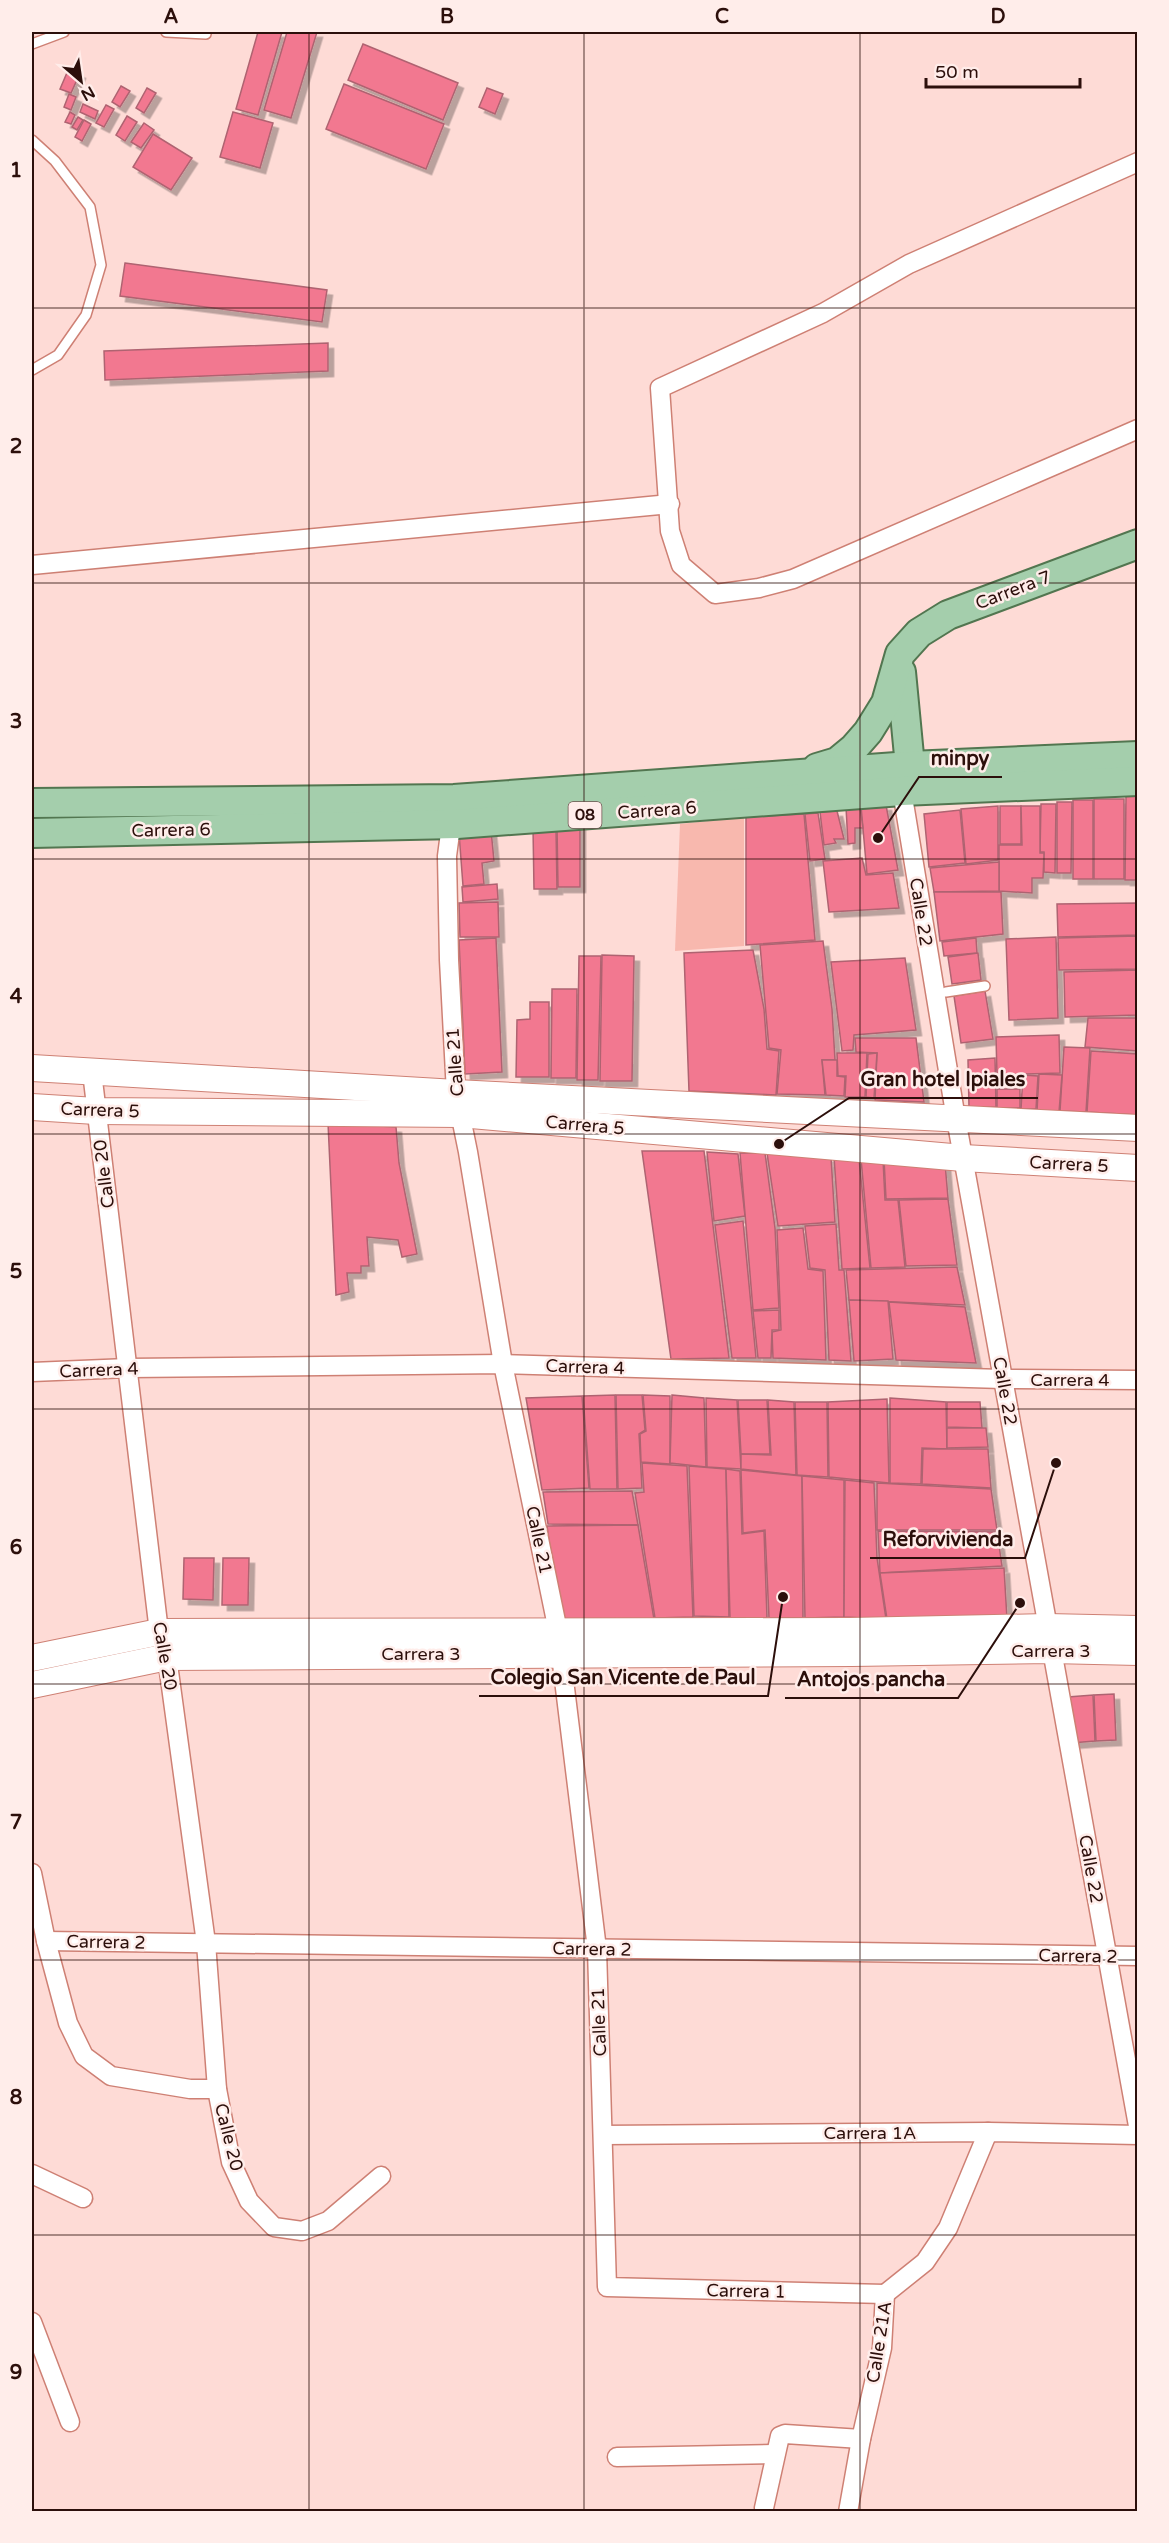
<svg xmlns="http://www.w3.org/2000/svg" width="1169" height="2543" font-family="'Varela Round',sans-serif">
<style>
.green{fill:#f8b8ae}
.building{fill:#f27890;stroke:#af6371;stroke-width:1.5;filter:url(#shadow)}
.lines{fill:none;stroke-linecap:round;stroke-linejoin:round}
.lane-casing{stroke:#ce8074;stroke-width:12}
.street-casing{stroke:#ce8074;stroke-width:21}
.secondary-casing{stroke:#ce8074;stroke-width:28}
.primary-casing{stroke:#527650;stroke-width:32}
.lane{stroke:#fff;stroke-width:9}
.street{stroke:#fff;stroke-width:18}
.secondary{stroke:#fff;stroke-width:26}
.primary{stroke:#a4ceac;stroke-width:28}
.grid{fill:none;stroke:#2c0f0b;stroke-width:1.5;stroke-opacity:0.55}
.labels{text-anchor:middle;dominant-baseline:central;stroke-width:5;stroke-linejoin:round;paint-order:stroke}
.shield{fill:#ffedea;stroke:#6b524e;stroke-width:1.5}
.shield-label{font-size:16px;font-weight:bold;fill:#2c0f0b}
.street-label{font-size:18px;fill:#2c0f0b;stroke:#ffedea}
.leader{fill:none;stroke:#2c0f0b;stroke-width:2}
.callout-dot{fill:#2c0f0b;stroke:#ffedea;stroke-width:2}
.callout-label{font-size:20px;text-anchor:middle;font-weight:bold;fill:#2c0f0b;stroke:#ffedea;stroke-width:5;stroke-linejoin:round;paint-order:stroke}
.neatline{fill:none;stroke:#2c0f0b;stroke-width:2}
.grid-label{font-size:20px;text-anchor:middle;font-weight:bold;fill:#2c0f0b}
</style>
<defs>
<filter id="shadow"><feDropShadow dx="5.5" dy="5.5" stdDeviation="0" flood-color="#0004"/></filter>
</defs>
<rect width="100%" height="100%" fill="#fedbd6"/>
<polygon class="green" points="744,817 744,946 675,951 680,824"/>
<g class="building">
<polygon points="258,32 282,32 258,115 236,109"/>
<polygon points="287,32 317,32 291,118 264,110"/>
<polygon points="363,44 458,83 443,120 348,80"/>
<polygon points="69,68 80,73 71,93 60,89"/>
<polygon points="344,84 444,124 426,169 326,129"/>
<polygon points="121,86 130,91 120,107 112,102"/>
<polygon points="147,88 156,93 144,113 136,108"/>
<polygon points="487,88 503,94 495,114 479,107"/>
<polygon points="69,94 76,97 71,110 64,107"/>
<polygon points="83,104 98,111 95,119 80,112"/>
<polygon points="106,105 114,109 104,127 96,123"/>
<polygon points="70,112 75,115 71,124 65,122"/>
<polygon points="233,112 273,123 260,168 220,157"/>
<polygon points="127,116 137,122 125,141 116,135"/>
<polygon points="78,117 83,120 77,130 72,127"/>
<polygon points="84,120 91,124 82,141 75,137"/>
<polygon points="144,123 154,130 141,148 131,142"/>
<polygon points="153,134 192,158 171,190 133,167"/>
<polygon points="125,263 327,290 322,322 120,296"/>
<polygon points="328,343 328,371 105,380 104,351"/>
<polygon points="1126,796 1138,796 1138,880 1125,880"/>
<rect x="1094" y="799" width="30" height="80"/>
<rect x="1073" y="800" width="20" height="79"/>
<polygon points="1057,802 1072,802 1071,873 1057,873"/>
<polygon points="1041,804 1056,804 1055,873 1044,872 1044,852 1040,852"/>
<polygon points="886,805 898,870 867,874 861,806"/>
<polygon points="998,806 998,860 966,864 961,809"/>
<rect x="1000" y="806" width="21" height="38"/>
<polygon points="1021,806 1040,806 1040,853 1044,853 1043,878 1032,878 1032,893 999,891 999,845 1022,845"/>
<polygon points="846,807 860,807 863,828 855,828 855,843 848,844"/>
<polygon points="960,810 965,863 929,867 924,814"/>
<polygon points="837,811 844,839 834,839 836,843 824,845 820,812"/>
<polygon points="818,813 825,859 810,861 805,814"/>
<polygon points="804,814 815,940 746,945 746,817"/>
<polygon points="580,825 580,887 558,887 557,826"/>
<polygon points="533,828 556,828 557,889 534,889"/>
<polygon points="491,830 494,861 482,863 484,884 463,886 459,833"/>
<polygon points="862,858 866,875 893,873 899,908 829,912 823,861"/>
<polygon points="999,862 999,891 934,892 930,868"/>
<polygon points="497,884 498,899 463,902 462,887"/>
<polygon points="934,892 1001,892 1003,934 940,941"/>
<polygon points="498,902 499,937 460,937 459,903"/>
<polygon points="1138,903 1138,935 1058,937 1057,904"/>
<polygon points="1138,936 1138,969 1059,970 1058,938"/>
<polygon points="1056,937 1058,1018 1009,1020 1006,939"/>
<polygon points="496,938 502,1072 465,1074 459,940"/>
<polygon points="976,938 977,953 944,956 942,942"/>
<polygon points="823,941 832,1009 835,1060 822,1060 825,1095 777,1094 781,1050 769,1048 760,945"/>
<polygon points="753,950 764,1009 767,1049 779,1051 776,1095 689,1091 684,953"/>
<polygon points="978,953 981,980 952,984 948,957"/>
<polygon points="602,955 634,956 632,1081 600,1081"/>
<polygon points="579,956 601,956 598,1080 577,1080"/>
<polygon points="905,958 916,1030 854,1035 853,1050 842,1051 831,962"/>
<polygon points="1138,970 1138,1015 1065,1017 1064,972"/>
<polygon points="552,989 577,989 576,1078 551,1078"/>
<polygon points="985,991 993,1039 961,1043 954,996"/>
<polygon points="530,1002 549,1002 549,1077 516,1077 517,1020 530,1019"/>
<polygon points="1088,1018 1138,1018 1138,1051 1085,1047"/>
<polygon points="1059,1035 1060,1073 997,1075 996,1037"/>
<polygon points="855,1038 916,1038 924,1102 875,1100 877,1053 856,1052"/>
<polygon points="1064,1047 1090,1048 1086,1112 1060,1111"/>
<polygon points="1091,1051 1138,1054 1138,1115 1087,1112"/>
<polygon points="837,1053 867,1053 865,1097 845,1097 846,1076 838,1076"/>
<polygon points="877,1053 874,1098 866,1097 868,1054"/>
<polygon points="995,1058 996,1107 969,1108 968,1060"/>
<polygon points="822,1060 837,1060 837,1076 845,1077 844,1096 826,1095"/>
<polygon points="1039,1074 1062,1075 1059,1112 1037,1111"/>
<polygon points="1023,1075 1038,1076 1036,1109 1021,1109"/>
<rect x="997" y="1089" width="23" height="19"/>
<polygon points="328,1123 396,1127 399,1163 417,1254 402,1257 398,1240 367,1237 369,1266 361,1266 361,1273 347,1273 349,1292 336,1295"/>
<polygon points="642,1151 704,1151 729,1358 671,1359"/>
<polygon points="707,1152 738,1154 745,1216 714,1221"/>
<polygon points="740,1153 765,1153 775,1228 779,1308 753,1310"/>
<polygon points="767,1153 831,1157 835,1222 778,1226"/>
<polygon points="834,1157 859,1159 870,1268 842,1269"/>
<polygon points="861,1159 883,1159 885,1200 898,1200 905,1267 871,1268"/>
<polygon points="884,1159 945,1163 948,1198 886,1199"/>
<polygon points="948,1199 957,1265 906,1266 899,1200"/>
<polygon points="743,1221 756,1358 732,1358 715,1225"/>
<polygon points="836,1224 839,1270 844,1270 851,1361 829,1360 825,1270 810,1268 805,1226"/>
<polygon points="803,1228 808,1269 823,1271 826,1360 773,1358 772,1332 781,1330 777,1230"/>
<polygon points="957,1267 965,1305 849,1300 846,1270"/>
<polygon points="849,1300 888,1301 893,1359 854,1361"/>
<polygon points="889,1302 965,1307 976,1363 896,1360"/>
<polygon points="779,1310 779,1330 772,1330 771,1358 758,1358 753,1311"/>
<polygon points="615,1395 617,1489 590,1489 583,1396"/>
<polygon points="616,1395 642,1395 645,1430 639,1434 642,1488 618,1489"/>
<polygon points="643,1395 670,1396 670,1464 641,1462 640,1434 646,1431"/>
<polygon points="672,1395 704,1398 706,1467 670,1463"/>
<polygon points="582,1396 589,1488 542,1490 526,1398"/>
<polygon points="706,1398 737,1400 741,1469 707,1467"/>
<polygon points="890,1398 946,1402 947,1449 922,1448 921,1484 890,1483"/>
<polygon points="887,1399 889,1483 829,1477 828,1402"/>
<polygon points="738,1400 767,1400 770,1454 741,1454"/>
<polygon points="768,1400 794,1402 796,1475 741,1469 741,1454 771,1455"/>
<polygon points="795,1402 827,1402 828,1477 797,1475"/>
<polygon points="947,1402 980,1402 982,1428 947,1427"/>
<polygon points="947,1428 986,1428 988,1447 947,1448"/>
<polygon points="923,1449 988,1449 991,1488 922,1484"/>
<polygon points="642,1463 687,1466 693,1617 655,1618 635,1493 644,1492"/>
<polygon points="689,1466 726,1469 729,1617 694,1616"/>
<polygon points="726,1469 740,1471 742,1534 764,1531 767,1618 730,1618"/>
<polygon points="741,1470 802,1476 803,1618 769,1618 765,1530 743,1533"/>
<polygon points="802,1476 844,1480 844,1617 805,1618"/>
<polygon points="845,1480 874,1483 877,1558 886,1619 844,1617"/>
<polygon points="877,1483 991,1489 997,1530 877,1530"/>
<polygon points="632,1491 638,1525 548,1524 543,1492"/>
<polygon points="638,1525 654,1619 560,1620 547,1526"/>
<polygon points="878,1531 997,1532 1002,1566 880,1573"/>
<polygon points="184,1558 214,1558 213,1600 183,1599"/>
<polygon points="223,1558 249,1558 248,1605 222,1605"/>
<polygon points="1004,1568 1007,1619 887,1619 880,1573"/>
<polygon points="1114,1694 1116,1740 1096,1741 1094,1695"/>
<polygon points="1093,1695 1095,1741 1071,1743 1068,1697"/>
</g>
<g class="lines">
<g class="lane-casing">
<g id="lane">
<polyline points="166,32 206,34"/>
<polyline points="32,44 64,32"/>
<polyline points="32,140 55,161 90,207 101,265 86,315 58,355 32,370"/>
<polyline points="946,992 985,986"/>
</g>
</g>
<g class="street-casing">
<g id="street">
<polyline points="1138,162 909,264 823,313 660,388 670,531 681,565 715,594 759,588 793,579 1138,429"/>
<polyline points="32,565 670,504"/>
<polyline points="902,791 955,1113 1138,2126"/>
<polyline points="456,816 457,824 450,833 447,856 449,960 456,1093 468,1152 503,1364 558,1631 597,1949 607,2287 885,2294"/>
<polyline points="92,1072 159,1632 167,1657 206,1943 217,2089 231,2162 249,2201 274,2227 302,2231 328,2221 381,2176"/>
<polyline points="32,1372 128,1368 503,1364 1002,1379 1138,1380"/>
<polyline points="32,1873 46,1941 68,2023 84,2056 111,2076 190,2089 217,2089"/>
<polyline points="46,1941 1138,1956"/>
<polyline points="603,2135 988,2132 1138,2135"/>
<polyline points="32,2174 83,2198"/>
<polyline points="885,2294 925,2262 948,2228 988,2132"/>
<polyline points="32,2322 70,2422"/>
<polyline points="617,2457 774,2454"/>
<polyline points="764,2508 780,2436 785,2434 861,2439"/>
<polyline points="848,2512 861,2439 882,2348 885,2294"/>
</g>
</g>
<g class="secondary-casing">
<g id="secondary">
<polyline points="32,1068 456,1093 1138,1128"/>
<polyline points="32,1107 96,1111 460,1114 963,1158 1138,1168"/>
<polyline points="32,1658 159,1632 850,1631 1047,1627 1138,1629"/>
<polyline points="32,1685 167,1657 852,1653 1051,1650 1138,1652"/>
</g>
</g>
<g class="primary-casing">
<g id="primary">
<polyline points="901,672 910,766 905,783"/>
<polyline points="817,768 837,762 854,748 868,732 886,703 900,654 919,633 948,615 1138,544"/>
<polyline points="32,803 454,799 910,766 1138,756"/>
<polyline points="32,833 457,824 902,791 1138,781"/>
</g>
</g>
<use href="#lane" class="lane"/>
<use href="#street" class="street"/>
<use href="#secondary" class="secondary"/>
<use href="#primary" class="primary"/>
</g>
<path class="grid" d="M309 32V2512M584 32V2512M860 32V2512M32 308H1138M32 583H1138M32 859H1138M32 1134H1138M32 1409H1138M32 1684H1138M32 1960H1138M32 2235H1138"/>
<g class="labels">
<rect class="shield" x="568.5" y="802" width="33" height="26" rx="4.5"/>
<g class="shield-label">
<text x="585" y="815">08</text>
</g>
<g class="street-label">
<text transform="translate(1013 590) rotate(-21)">Carrera 7</text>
<text transform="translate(657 810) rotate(-4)">Carrera 6</text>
<text transform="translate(171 830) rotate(-1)">Carrera 6</text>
<text transform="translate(921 912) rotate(81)">Calle 22</text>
<text transform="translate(455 1062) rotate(-94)">Calle 21</text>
<text transform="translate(100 1110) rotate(2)">Carrera 5</text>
<text transform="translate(585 1125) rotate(5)">Carrera 5</text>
<text transform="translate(1069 1164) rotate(3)">Carrera 5</text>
<text transform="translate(104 1174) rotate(-97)">Calle 20</text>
<text transform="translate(585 1367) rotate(2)">Carrera 4</text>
<text transform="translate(99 1370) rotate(-2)">Carrera 4</text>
<text x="1070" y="1380">Carrera 4</text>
<text transform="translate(1005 1391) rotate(80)">Calle 22</text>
<text transform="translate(539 1540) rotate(78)">Calle 21</text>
<text x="1051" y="1651">Carrera 3</text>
<text x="421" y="1654">Carrera 3</text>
<text transform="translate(165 1656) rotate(80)">Calle 20</text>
<text transform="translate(1091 1869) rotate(80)">Calle 22</text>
<text transform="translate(106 1942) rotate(1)">Carrera 2</text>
<text transform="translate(592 1949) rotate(1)">Carrera 2</text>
<text transform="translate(1078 1956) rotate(1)">Carrera 2</text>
<text transform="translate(599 2022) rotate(-92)">Calle 21</text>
<text x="870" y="2133">Carrera 1A</text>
<text transform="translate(229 2137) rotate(76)">Calle 20</text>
<text transform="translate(746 2291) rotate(1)">Carrera 1</text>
<text transform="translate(879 2342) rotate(-81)">Calle 21A</text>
</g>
</g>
<path class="leader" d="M878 838L919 777H1002M779 1144L849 1098H1038M1056 1463L1025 1558H870M783 1597L768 1696H479M1020 1603L958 1698H785"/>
<g class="callout-dot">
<circle cx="878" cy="838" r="6"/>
<circle cx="779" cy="1144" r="6"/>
<circle cx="1056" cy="1463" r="6"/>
<circle cx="783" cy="1597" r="6"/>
<circle cx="1020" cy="1603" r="6"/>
</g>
<g class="callout-label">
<text x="960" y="765">minpy</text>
<text x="943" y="1086">Gran hotel Ipiales</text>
<text x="948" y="1546">Reforvivienda</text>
<text x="623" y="1684">Colegio San Vicente de Paul</text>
<text x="871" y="1686">Antojos pancha</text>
</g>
<rect width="1169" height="2543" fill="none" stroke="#ffedea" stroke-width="66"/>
<g transform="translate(81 81) rotate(151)" stroke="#ffedea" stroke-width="4.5" paint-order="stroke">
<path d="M0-4.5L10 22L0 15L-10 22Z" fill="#2c0f0b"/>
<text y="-9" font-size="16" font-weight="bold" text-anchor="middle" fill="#2c0f0b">N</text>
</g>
<path d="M926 78v9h154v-9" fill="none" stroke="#2c0f0b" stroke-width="3"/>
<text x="935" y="78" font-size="18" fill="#2c0f0b" stroke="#ffedea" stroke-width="4.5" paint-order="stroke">50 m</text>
<rect x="33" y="33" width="1103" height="2477" class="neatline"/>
<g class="grid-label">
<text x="171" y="23">A</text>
<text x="447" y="23">B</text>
<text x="722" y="23">C</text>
<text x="998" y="23">D</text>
<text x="16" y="177">1</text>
<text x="16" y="453">2</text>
<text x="16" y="728">3</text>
<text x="16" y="1003">4</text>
<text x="16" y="1278">5</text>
<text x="16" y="1554">6</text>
<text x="16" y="1829">7</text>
<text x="16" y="2104">8</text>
<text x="16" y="2379">9</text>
</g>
</svg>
